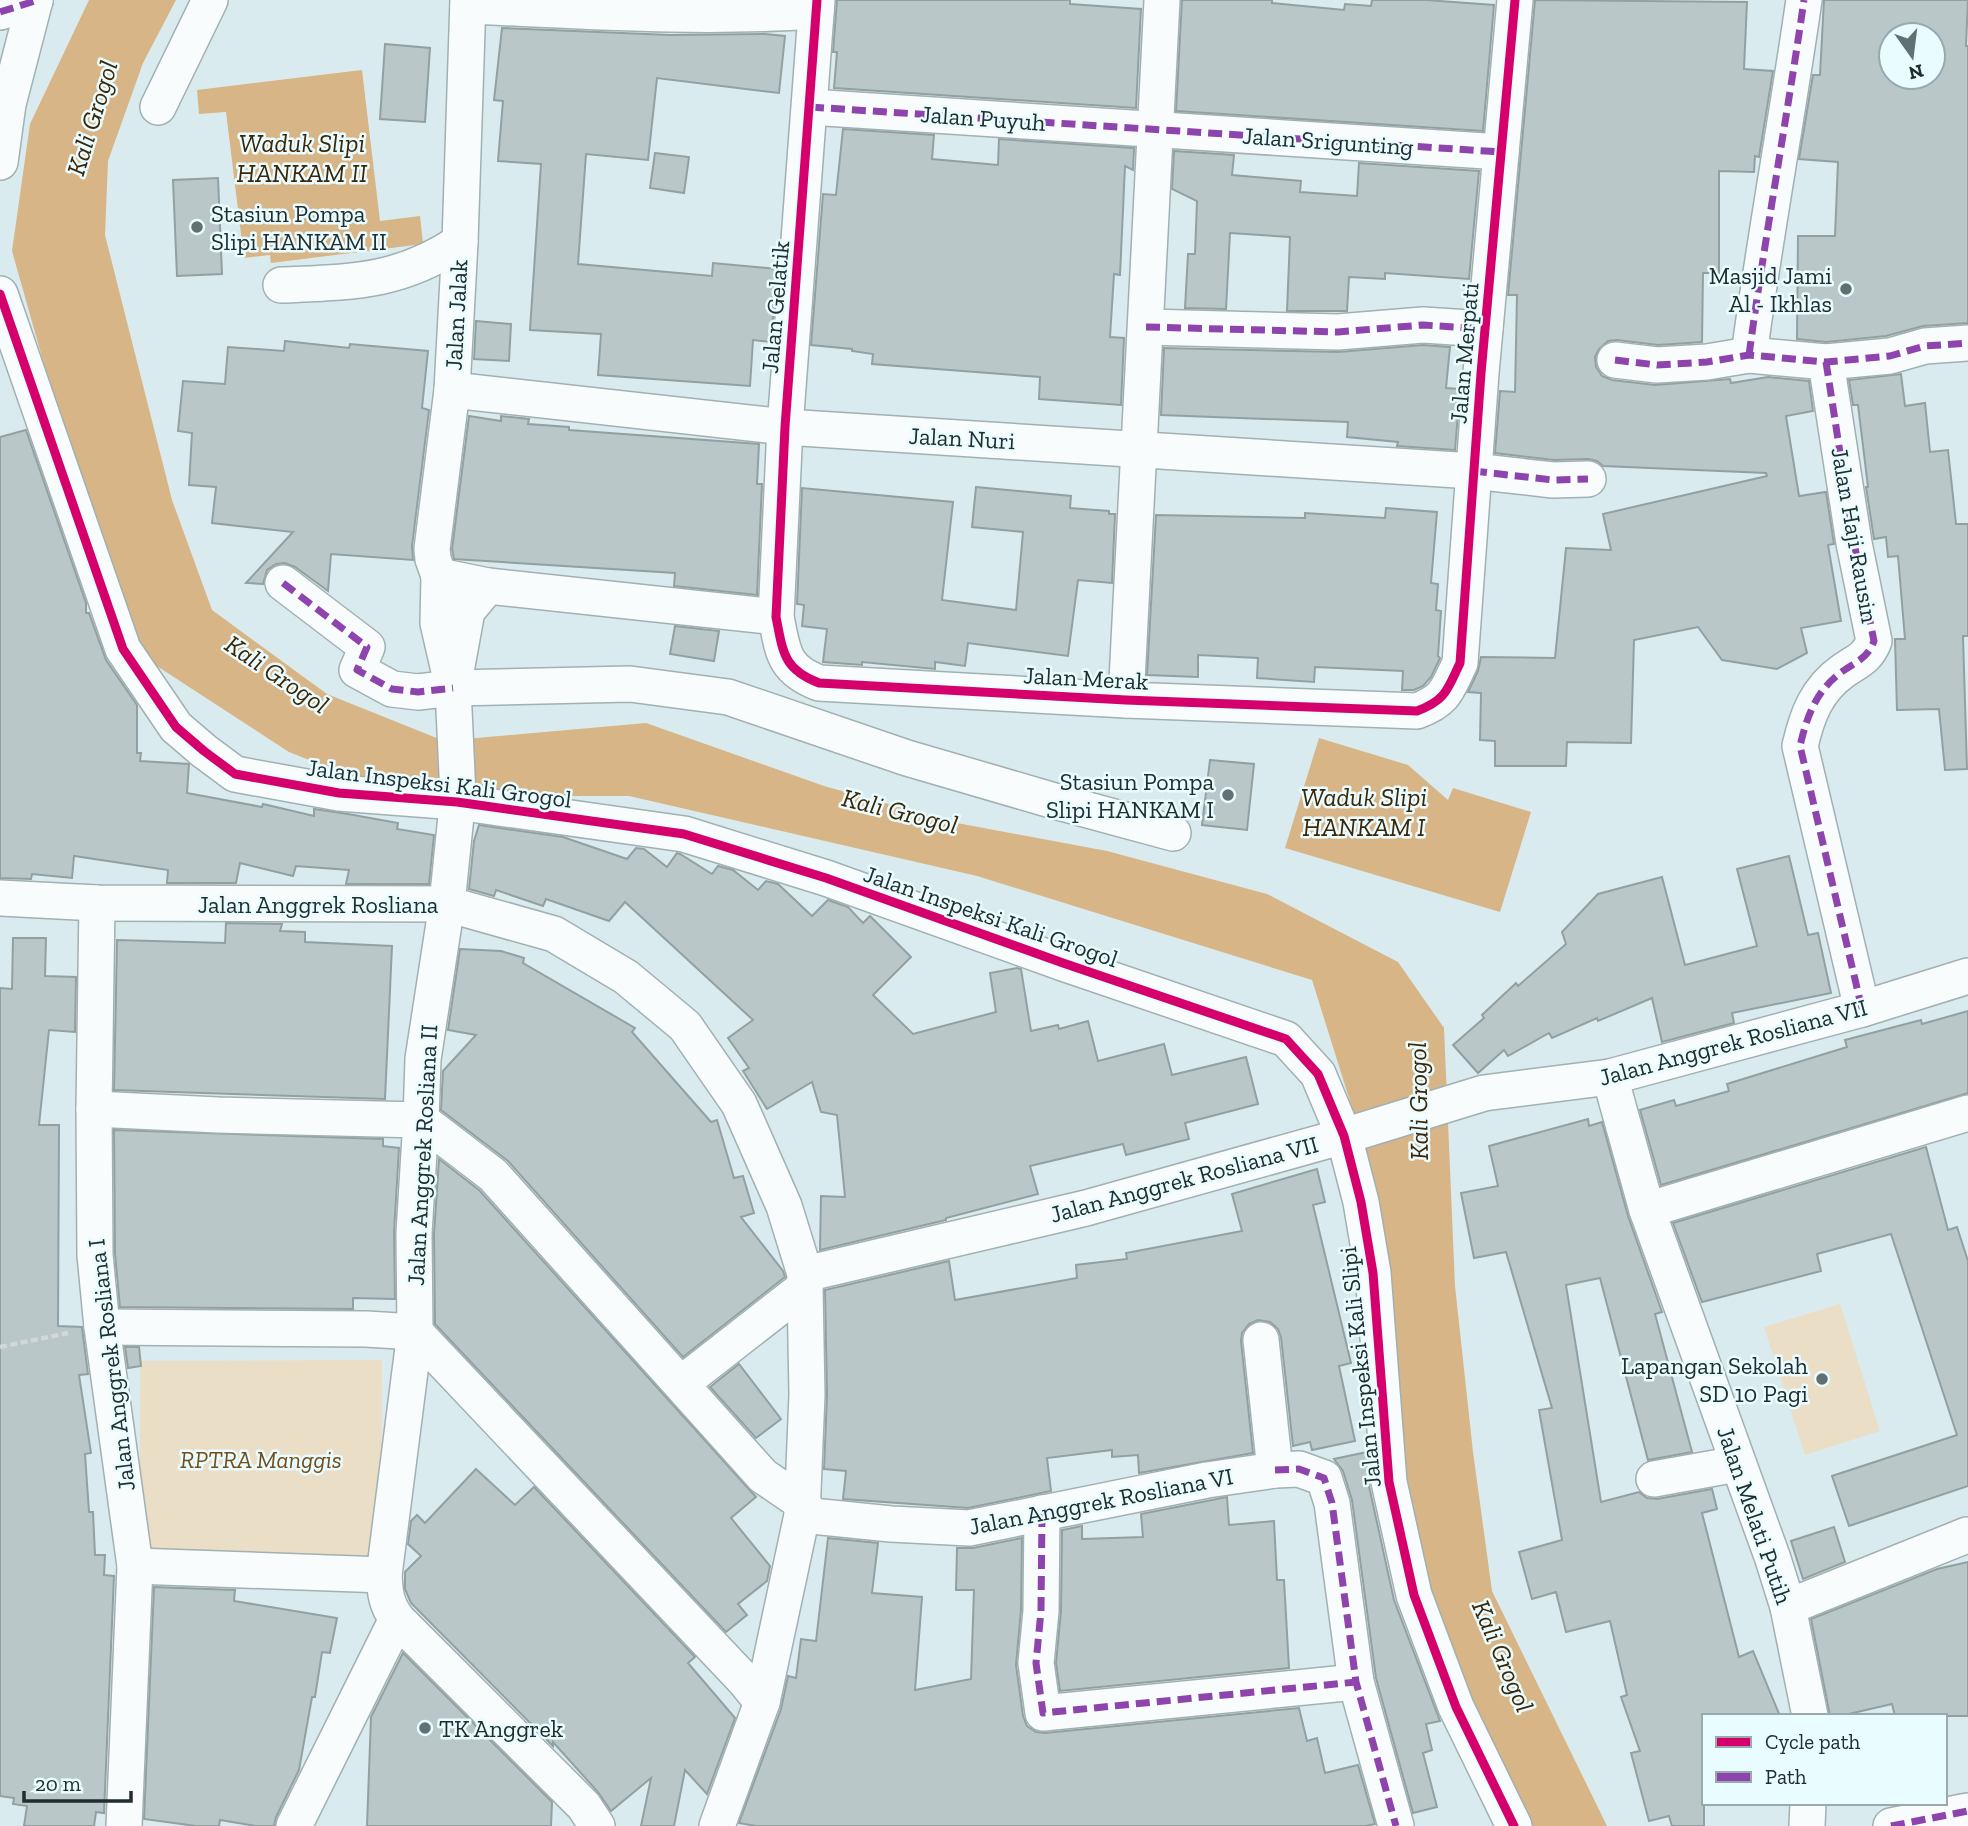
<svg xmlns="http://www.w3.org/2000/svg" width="1968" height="1826" font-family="'Zilla Slab',serif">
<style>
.green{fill:#ebdec6}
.water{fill:#d8b586}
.building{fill:#b9c7c9;stroke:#92a0a2;stroke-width:2;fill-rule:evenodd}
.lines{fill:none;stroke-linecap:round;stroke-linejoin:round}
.minor-casing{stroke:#a1b0b2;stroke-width:38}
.path{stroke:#d2d7d8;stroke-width:4.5;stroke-dasharray:7 3.5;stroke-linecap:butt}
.minor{stroke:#f9fcfc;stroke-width:35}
.quiet{stroke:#8e44ad;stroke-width:7;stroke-dasharray:14 7;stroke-linecap:butt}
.cycleway-casing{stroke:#e9fcff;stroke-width:13}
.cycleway{stroke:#d6006c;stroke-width:9}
.poi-dot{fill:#617072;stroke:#e9fcff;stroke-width:2.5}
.labels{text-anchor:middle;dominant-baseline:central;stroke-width:5;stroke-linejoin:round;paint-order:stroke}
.street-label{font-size:24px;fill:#212d2f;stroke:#e9fcff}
.poi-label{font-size:24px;fill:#212d2f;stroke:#e9fcff;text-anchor:end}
.park-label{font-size:24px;font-style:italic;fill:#754e1b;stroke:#e9fcff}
.water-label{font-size:26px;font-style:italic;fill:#3d2606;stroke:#e9fcff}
</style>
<rect width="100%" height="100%" fill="#d9ebee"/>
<g class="green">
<polygon points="1840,1304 1880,1431 1805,1455 1764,1327"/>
<polygon points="382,1360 381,1557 140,1557 140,1361"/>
</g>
<g class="water">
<polygon points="89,0 176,0 143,63 108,161 105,235 172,500 212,610 327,694 444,741 646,723 824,786 957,823 1107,851 1267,894 1398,962 1444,1028 1455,1286 1473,1452 1492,1591 1607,1826 1525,1826 1427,1626 1386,1441 1375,1181 1312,980 977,876 629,796 460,796 381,788 289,752 123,644 12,251 30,124"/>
<polygon points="362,70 380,221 420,216 423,244 271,263 270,255 244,258 226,112 199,114 197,90"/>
<polygon points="1319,738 1408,765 1448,800 1453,788 1531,812 1500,912 1285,848"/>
</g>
<g class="building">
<polygon points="837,0 1070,0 1070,4 1141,9 1136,108 834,88 837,52 833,52"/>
<polygon points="1182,0 1272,0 1272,3 1344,10 1345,4 1371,6 1372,0 1426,0 1494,5 1483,131 1176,111"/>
<polygon points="1535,0 1747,2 1744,69 1773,71 1759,157 1755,156 1754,172 1719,171 1719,273 1703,273 1702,342 1658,345 1617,340 1608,341 1599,349 1595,357 1596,367 1602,376 1612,380 1655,385 1730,379 1731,383 1768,377 1809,381 1813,411 1786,416 1799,496 1826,492 1834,544 1828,545 1841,621 1801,628 1807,653 1777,669 1722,660 1698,627 1634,640 1631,743 1567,742 1566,766 1495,766 1495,741 1480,740 1481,693 1468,692 1478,671 1481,657 1555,658 1566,548 1611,550 1603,514 1767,476 1766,473 1603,466 1597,461 1588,459 1554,460 1495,453 1500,391 1515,392 1517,295 1508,295"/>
<path d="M1824 0H1968L1966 46H1968V323L1923 326 1886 336 1826 342 1797 339 1798 236H1835L1838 162 1799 159 1813 75H1820ZM1891 35H1933V77H1891Z"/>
<polygon points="502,28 670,35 765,34 785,36 779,93 657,78 648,160 586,154 578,264 712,276 713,263 777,269 771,342 753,340 750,386 598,375 601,334 530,330 541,164 498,161 503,101 494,100"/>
<polygon points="385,44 430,48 425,122 380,119"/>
<polygon points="843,129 934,135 932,159 998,165 999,139 1134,148 1133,170 1125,166 1120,275 1114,274 1110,337 1124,338 1121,405 1039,399 1040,377 872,364 873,354 852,351 852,349 811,345 823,194 836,195"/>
<polygon points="1174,151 1234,155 1232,175 1301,181 1300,192 1357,196 1359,163 1479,171 1469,279 1385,273 1385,279 1349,277 1347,311 1287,311 1290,237 1230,233 1226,309 1185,308 1188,254 1195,254 1197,201 1172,189"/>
<polygon points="655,153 689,157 684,193 650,188"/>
<polygon points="218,178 222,274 177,276 173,180"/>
<polygon points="476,321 511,324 509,361 474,359"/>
<polygon points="285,341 349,348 350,344 428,351 422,408 429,410 412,546 413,560 331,554 328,591 295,567 285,563 276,564 267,570 263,584 246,583 293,532 212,523 216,487 189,485 192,433 178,431 183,381 225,384 228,347 284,351"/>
<polygon points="1423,345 1450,347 1446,388 1460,389 1455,450 1397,446 1398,442 1347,437 1348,422 1161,415 1164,348 1338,352"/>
<polygon points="1901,374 1905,406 1925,403 1930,452 1948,450 1956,524 1968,524 1968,636 1963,636 1967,769 1945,770 1939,709 1897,710 1895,639 1905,639 1898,556 1888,557 1886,537 1874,539 1866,487 1868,487 1858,405 1853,405 1849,380"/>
<polygon points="469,416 501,421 501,416 529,419 528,424 569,427 569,430 759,444 757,484 762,484 757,595 674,586 675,573 454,559 452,549"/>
<polygon points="26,430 86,603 86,613 89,613 106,660 137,705 137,753 141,753 140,761 189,764 187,793 262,807 263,804 314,816 314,809 348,814 398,823 397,829 434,835 429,884 346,884 349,870 296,866 293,876 240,863 236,883 167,883 168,870 74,856 72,878 32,874 31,879 0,878 0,437"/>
<polygon points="976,487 1071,496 1070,508 1109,511 1109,514 1115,514 1112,583 1078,580 1068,656 968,643 965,666 935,662 935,669 862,662 862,665 823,662 827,629 802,626 804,605 797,604 802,488 953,502 942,600 1016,610 1023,532 972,527"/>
<polygon points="1386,508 1437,512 1431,583 1438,584 1436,610 1441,611 1438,656 1440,658 1431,677 1423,686 1414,690 1402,690 1403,671 1315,667 1314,682 1257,678 1258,658 1198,655 1198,677 1147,675 1156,515 1305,518 1305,513 1385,518"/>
<polygon points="675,626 719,631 714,661 670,654"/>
<polygon points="1210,760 1254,764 1247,830 1202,825"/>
<polygon points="479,825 563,837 627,859 636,848 644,849 667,867 677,853 680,854 712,874 718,866 733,870 758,890 766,881 778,884 812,916 828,900 848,907 863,923 870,916 911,957 873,995 913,1034 996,1012 990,973 1017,968 1021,969 1031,1031 1058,1025 1059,1029 1088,1021 1098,1061 1164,1044 1172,1075 1246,1057 1258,1104 1185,1123 1189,1139 1126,1155 1123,1144 1030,1166 1038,1194 946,1218 946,1220 820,1250 821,1196 845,1197 837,1115 821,1112 812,1082 767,1109 743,1071 749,1068 728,1038 753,1020 625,902 609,921 546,899 543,906 496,890 494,896 469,889 474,841"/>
<polygon points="1789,856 1808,935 1818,933 1831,993 1732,1013 1734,1023 1662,1042 1652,998 1598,1021 1597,1018 1552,1038 1549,1033 1508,1056 1504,1050 1478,1073 1453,1045 1484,1018 1482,1015 1516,983 1518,986 1566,944 1562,932 1598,894 1662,877 1685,965 1757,946 1737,869"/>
<polygon points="226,923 282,924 280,931 305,932 305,942 392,946 385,1099 114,1090 117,940 225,943"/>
<polygon points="13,938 46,938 45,976 76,977 75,1032 49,1030 39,1125 59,1125 58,1326 82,1327 88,1374 79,1375 91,1453 85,1454 89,1512 93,1512 95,1555 105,1555 104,1575 114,1576 104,1813 96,1812 94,1826 24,1826 27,1806 13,1804 14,1798 0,1796 0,988 12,989"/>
<polygon points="460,949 501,951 524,958 523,963 635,1028 632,1032 711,1122 717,1120 734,1178 743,1176 754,1213 741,1217 783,1271 785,1277 683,1357 508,1161 441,1110 443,1071 476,1035 448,1030"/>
<polygon points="1968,1011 1968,1093 1661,1185 1640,1110 1674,1100 1676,1106 1729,1091 1727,1084 1847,1047 1845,1040 1921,1020 1922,1024"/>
<polygon points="1588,1119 1589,1126 1602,1122 1628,1216 1662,1312 1655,1314 1692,1452 1648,1460 1600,1278 1566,1285 1601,1502 1639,1492 1647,1498 1657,1499 1712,1489 1717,1509 1702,1513 1739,1657 1753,1651 1780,1716 1704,1716 1704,1826 1672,1826 1669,1816 1649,1821 1631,1753 1640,1751 1621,1697 1627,1695 1610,1621 1566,1632 1556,1592 1532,1599 1519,1552 1562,1540 1539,1410 1552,1408 1506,1252 1474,1258 1461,1193 1498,1186 1489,1146"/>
<polygon points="114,1130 383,1139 383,1146 399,1148 394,1232 395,1299 353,1298 353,1309 120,1307 115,1254"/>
<polygon points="1926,1147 1948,1230 1957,1227 1968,1261 1968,1486 1849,1526 1832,1476 1957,1435 1891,1234 1817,1254 1821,1271 1702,1302 1673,1223"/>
<polygon points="439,1159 479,1190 756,1497 731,1518 770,1566 767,1581 738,1604 747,1615 726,1632 435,1324 434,1234"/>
<polygon points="1317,1169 1325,1202 1313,1205 1351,1363 1339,1366 1355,1441 1312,1450 1310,1442 1293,1446 1281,1337 1278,1329 1270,1322 1258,1320 1249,1324 1242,1333 1241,1341 1253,1453 1139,1473 1138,1455 1112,1457 1112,1450 1047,1458 1051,1491 968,1508 843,1499 846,1471 824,1469 827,1395 825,1290 949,1261 955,1300 1077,1278 1076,1265 1127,1259 1126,1253 1242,1231 1232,1194"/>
<polygon points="125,1347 139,1347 141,1366 128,1368"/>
<polygon points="739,1364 781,1419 756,1438 710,1387"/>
<polygon points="1367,1452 1369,1486 1394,1600 1440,1721 1426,1724 1432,1750 1423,1753 1437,1807 1413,1813 1376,1678 1352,1500 1343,1471 1334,1459"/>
<polygon points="476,1469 515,1505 534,1487 695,1657 688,1663 735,1718 707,1794 685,1770 674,1826 641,1826 651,1778 611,1811 598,1792 553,1742 553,1746 411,1603 405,1589 405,1572 421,1556 408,1544 411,1521 417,1515 425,1523"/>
<polygon points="1227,1497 1229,1525 1274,1521 1277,1580 1284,1580 1289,1668 1060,1691 1056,1663 1061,1611 1062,1530 1082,1526 1082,1539 1143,1537 1141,1514"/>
<polygon points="1834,1527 1845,1562 1803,1579 1791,1541"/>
<polygon points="828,1538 878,1543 872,1593 922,1597 915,1690 971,1679 974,1590 956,1590 957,1548 973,1548 1022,1538 1021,1610 1016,1665 1023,1716 1027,1726 1036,1732 1045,1733 1299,1708 1307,1741 1317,1738 1325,1773 1358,1765 1375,1824 1366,1826 756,1826 739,1823 781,1709 788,1676 796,1678 801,1639 816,1641"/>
<polygon points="1968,1562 1968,1716 1895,1716 1892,1704 1840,1716 1830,1716 1811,1619 1937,1569"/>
<polygon points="154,1587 235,1590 234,1601 337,1618 330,1653 322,1652 315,1697 312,1697 299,1770 276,1817 274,1826 256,1826 220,1820 219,1826 196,1826 144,1819"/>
<polygon points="403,1653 552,1802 551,1826 367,1826 371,1717"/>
</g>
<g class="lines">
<g class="minor-casing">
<g id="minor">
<polyline points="468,0 460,242 452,390 432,549 433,559 439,576 488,586 776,617"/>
<path d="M817 0 785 427 776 617C783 652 783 669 819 683L1126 700 1417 711C1446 700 1447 690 1460 663L1481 373 1515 0"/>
<path d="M468 6C584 11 700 19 816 11"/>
<polyline points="0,12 35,1"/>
<polyline points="158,107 210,0"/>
<polyline points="810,107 1501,152"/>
<polyline points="0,162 8,104 35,0"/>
<path d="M281 285C351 282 399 283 460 242"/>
<polyline points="0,294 123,649 176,727 204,751 235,774 339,793 457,802 684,834 826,878 1063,963 1286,1039 1318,1074 1344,1136 1361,1202 1373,1273 1389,1482 1414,1595 1456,1707 1514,1826"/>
<polyline points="1146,327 1338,332 1423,325 1485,329"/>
<path d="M1749 355C1765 236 1787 118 1804 0"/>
<polyline points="1615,360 1657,365 1707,362 1749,355 1826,362 1890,356 1925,346 1968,343"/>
<path d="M1826 362 1854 543 1874 641C1867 659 1857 661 1843 671 1816 690 1807 716 1800 746L1862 1009"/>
<polyline points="452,390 785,427 1473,471 1553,480 1588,479"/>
<path d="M439 576 438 623 453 688 458 796 447 904 423 1059 421 1120 414 1233 415 1332 384 1575C385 1593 386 1604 397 1619L584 1806 597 1826"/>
<polyline points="283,583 367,647 357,670 392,689 418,692 453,688 630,684 728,697 907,758 1051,800 1173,833"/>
<polyline points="456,671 467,611 488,586"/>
<polyline points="1126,700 1162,0"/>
<polyline points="0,898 97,903 447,904 554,934 626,977 685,1026 739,1104 784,1206 805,1274 805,1287 807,1395 802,1515 762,1702 717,1826"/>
<polyline points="97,903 94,1109 95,1255 102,1327 135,1566 124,1826"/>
<polyline points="1610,1077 1647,1210 1773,1559 1788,1607 1810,1716"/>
<polyline points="94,1109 218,1115 421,1120 493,1175 763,1476 804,1504"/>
<polyline points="1647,1210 1968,1113"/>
<polyline points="805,1274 1086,1208 1344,1136 1484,1093 1610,1077 1862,1009 1968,976"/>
<polyline points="102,1327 366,1329 415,1332 745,1681 762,1702"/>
<polyline points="1261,1340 1275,1470"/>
<polyline points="682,1383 805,1287"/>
<polyline points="1654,1479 1737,1464"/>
<polyline points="1042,1513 1041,1611 1036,1663 1043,1713 1356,1682"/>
<polyline points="802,1515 891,1524 969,1528 1207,1480 1275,1470 1299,1469 1324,1478 1332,1503 1356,1682 1396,1826"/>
<polyline points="135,1566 384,1575"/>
<polyline points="1788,1607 1967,1535"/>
<polyline points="294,1826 397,1619"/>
<polyline points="1807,1826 1808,1803"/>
<polyline points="1891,1826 1968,1811"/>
</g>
</g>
<polyline class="path" points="0,1347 68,1333"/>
<use href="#minor" class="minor"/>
<g class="quiet">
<polyline points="0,12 35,1"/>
<polyline points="810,107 1501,152"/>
<polyline points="1146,327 1338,332 1423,325 1485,329"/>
<path d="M1749 355C1765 236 1787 118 1804 0"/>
<polyline points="1615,360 1657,365 1707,362 1749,355 1826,362 1890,356 1925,346 1968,343"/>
<path d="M1826 362 1854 543 1874 641C1867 659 1857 661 1843 671 1816 690 1807 716 1800 746L1862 1009"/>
<polyline points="1473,471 1553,480 1588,479"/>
<polyline points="283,583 367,647 357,670 392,689 418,692 453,688"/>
<polyline points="1275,1470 1299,1469 1324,1478 1332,1503 1356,1682 1396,1826"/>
<polyline points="1042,1513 1041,1611 1036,1663 1043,1713 1356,1682"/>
<polyline points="1891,1826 1968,1811"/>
</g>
<g class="cycleway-casing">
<g id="cycleway">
<path d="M817 0 785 427 776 617C783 652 783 669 819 683L1126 700 1417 711C1446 700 1447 690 1460 663L1481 373 1515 0"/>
<polyline points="0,294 123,649 176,727 204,751 235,774 339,793 457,802 684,834 826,878 1063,963 1286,1039 1318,1074 1344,1136 1361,1202 1373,1273 1389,1482 1414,1595 1456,1707 1514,1826"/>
</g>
</g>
<use href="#cycleway" class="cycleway"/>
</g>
<g class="poi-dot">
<circle cx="197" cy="227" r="7"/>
<circle cx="1846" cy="289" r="7"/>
<circle cx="1228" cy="795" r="7"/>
<circle cx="1822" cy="1379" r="7"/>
<circle cx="425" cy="1728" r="7"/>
</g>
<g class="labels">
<g class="street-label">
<text transform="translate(983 118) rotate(4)">Jalan Puyuh</text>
<text transform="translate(1328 141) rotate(4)">Jalan Srigunting</text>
<text transform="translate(775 307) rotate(-85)">Jalan Gelatik</text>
<text transform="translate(456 315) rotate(-87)">Jalan Jalak</text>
<text transform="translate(1464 353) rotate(-85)">Jalan Merpati</text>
<text transform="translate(962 438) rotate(3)">Jalan Nuri</text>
<text transform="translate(1855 535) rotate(80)">Jalan Haji Rausin</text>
<text transform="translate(1086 678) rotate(3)">Jalan Merak</text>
<text transform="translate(439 783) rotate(7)">Jalan Inspeksi Kali Grogol</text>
<text x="318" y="904">Jalan Anggrek Rosliana</text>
<text transform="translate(991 916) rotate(19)">Jalan Inspeksi Kali Grogol</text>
<text transform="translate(1733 1042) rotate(-15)">Jalan Anggrek Rosliana VII</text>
<text transform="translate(422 1155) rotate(-87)">Jalan Anggrek Rosliana II</text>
<text transform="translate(1184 1179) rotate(-15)">Jalan Anggrek Rosliana VII</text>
<text transform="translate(111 1365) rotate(-97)">Jalan Anggrek Rosliana I</text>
<text transform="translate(1360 1367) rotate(-96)">Jalan Inspeksi Kali Slipi</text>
<text transform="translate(1101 1501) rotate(-11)">Jalan Anggrek Rosliana VI</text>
<text transform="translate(1755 1515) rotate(71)">Jalan Melati Putih</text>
</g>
<g class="poi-label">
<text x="211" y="213" text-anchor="start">Stasiun Pompa<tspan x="211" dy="28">Slipi HANKAM II</tspan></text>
<text x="1832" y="275">Masjid Jami<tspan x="1832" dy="28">Al - Ikhlas</tspan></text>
<text x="1214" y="781">Stasiun Pompa<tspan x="1214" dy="28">Slipi HANKAM I</tspan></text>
<text x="1808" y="1365">Lapangan Sekolah<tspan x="1808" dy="28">SD 10 Pagi</tspan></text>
<text x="439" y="1728" text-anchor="start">TK Anggrek</text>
</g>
<g class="park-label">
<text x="261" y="1459">RPTRA Manggis</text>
</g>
<g class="water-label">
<text transform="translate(92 118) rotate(-73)">Kali Grogol</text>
<text x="302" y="143">Waduk Slipi<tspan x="302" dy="30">HANKAM II</tspan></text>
<text transform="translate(277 674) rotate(34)">Kali Grogol</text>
<text x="1364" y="797">Waduk Slipi<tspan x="1364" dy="30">HANKAM I</tspan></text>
<text transform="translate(900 811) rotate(14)">Kali Grogol</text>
<text transform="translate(1418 1101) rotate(-91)">Kali Grogol</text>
<text transform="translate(1503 1656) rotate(67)">Kali Grogol</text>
</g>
</g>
<rect x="1702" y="1714" width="245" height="91" fill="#e9fcff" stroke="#99a9ac" stroke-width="2"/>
<rect x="1716" y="1737" width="35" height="10" fill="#d6006c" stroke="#99a9ac" stroke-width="2"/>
<text x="1765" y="1749" font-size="21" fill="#212d2f">Cycle path</text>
<rect x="1716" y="1772" width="35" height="10" fill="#8e44ad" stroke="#99a9ac" stroke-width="2"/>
<text x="1765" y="1784" font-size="21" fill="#212d2f">Path</text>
<g transform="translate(1912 56) rotate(166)"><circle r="33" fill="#e9fcff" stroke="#99a9ac" stroke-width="2"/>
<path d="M0-5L12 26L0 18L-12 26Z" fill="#617072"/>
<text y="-10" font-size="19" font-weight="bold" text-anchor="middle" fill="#212d2f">N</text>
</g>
<path d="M24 1791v10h107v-10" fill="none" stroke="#212d2f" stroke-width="3.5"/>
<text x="35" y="1791" font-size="21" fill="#212d2f" stroke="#e9fcff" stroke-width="5" paint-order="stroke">20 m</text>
</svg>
